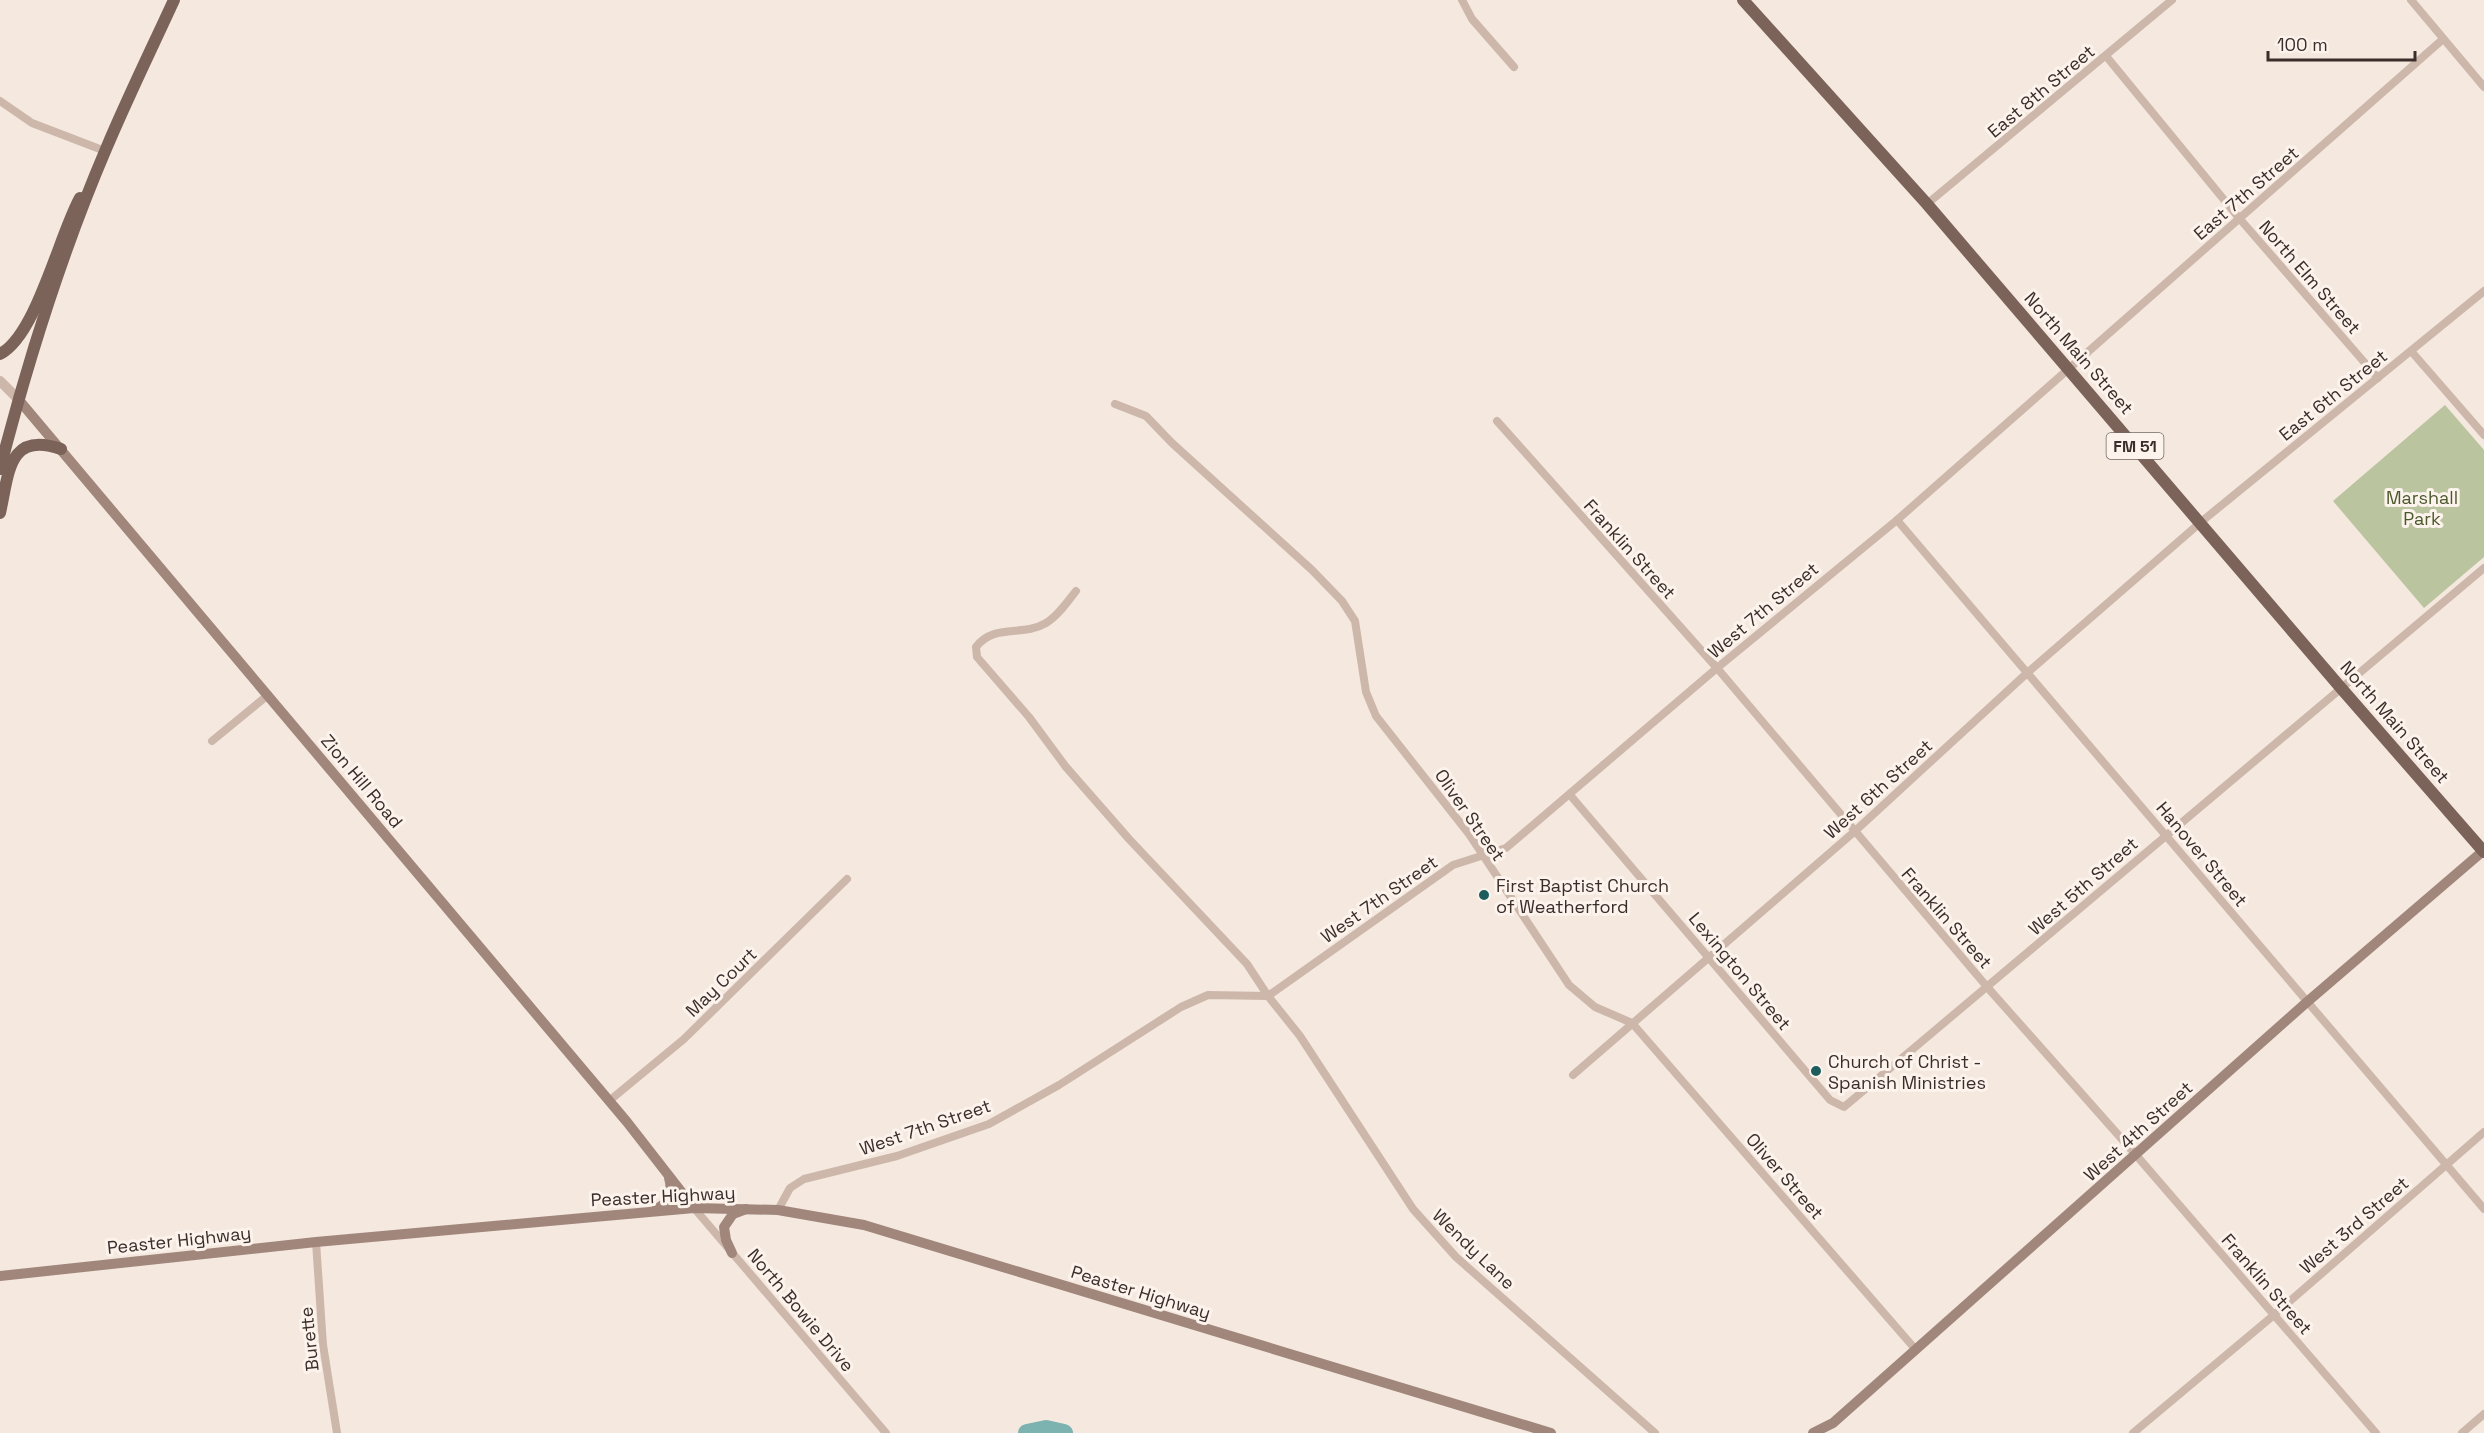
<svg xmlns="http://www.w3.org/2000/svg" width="2484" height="1433" font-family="'Space Grotesk',sans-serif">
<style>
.green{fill:#bac49e}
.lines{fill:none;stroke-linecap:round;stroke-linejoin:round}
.river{stroke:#7cb2b0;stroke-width:18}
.minor{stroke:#cdb7aa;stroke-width:8}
.tertiary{stroke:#cdb7aa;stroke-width:10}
.secondary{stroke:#a1867b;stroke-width:10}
.primary{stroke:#7c635a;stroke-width:12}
.poi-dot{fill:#1d5d5d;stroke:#fbf3ec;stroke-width:2}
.labels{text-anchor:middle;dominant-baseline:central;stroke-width:6;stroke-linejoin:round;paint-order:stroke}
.shield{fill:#fbf3ec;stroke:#746864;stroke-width:1.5}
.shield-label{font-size:16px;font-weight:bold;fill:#3a2d2a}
.street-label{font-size:18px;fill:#3a2d2a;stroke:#fbf3ec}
.park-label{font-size:18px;fill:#4c592c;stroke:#fbf3ec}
.poi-label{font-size:18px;fill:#3a2d2a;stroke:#fbf3ec;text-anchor:start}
</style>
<rect width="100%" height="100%" fill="#f4e8df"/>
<polygon class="green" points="2445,405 2484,450 2484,557 2424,608 2333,501"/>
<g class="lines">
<polyline class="river" points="1027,1433 1046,1429 1064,1433"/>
<g class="minor">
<polyline points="1462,0 1472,19 1514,67"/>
<polyline points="2411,0 2484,87"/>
<polyline points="2106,56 2239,218 2378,378"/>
<polyline points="0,101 32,123 105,151"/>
<polyline points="1927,204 2172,0"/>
<polyline points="2411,351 2484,435"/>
<polyline points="1115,404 1146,416 1172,443 1312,570 1342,601 1355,621 1366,692 1376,716 1469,834 1569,985 1595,1007 1632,1023 1916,1350"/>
<polyline points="1497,421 1717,668 1988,988 2136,1155 2376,1433"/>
<polyline points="1897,520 2484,1209"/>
<path d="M1076 591C1067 602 1058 616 1046 623 1023 637 994 623 976 647L977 657 1029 717 1066 767 1129 839 1247 964 1268 996 1300 1036 1413 1209 1456 1257 1655 1433"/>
<polyline points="212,741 268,695"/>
<polyline points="1570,795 1830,1100 1844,1107 2484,568"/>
<polyline points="1573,1075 1854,832 2026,674 2201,522 2484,291"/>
<polyline points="609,1101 684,1039 847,879"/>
<polyline points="694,1208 886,1433"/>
<polyline points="778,1210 790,1188 804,1179 897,1156 989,1124 1059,1085 1181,1007 1208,995 1268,996 1453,865 1506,848 1717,668 1897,520 2442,40"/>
<polyline points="316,1242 323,1345 337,1433"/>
<polyline points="2133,1433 2274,1315 2484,1132"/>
<polyline points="2462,1433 2484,1414"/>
</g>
<polyline class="tertiary" points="0,381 18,399"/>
<g class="secondary">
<polyline points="18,399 627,1122 694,1208"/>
<path d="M656 1209C670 1203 673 1192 669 1178"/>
<polyline points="732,1253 726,1240 724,1227 733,1214 746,1209"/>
<polyline points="0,1276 316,1242 694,1208 778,1210 864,1225 1551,1433"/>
<polyline points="1813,1433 1833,1423 2307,1002 2483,851"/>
</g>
<g class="primary">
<polyline points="1743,0 1927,204 2341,688 2484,852"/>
<path d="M0 354C36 336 59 236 80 198"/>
<path d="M0 469C28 360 62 252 106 149 127 99 151 50 174 0"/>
<path d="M0 513C9 473 8 431 61 449"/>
</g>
</g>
<g class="poi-dot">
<circle cx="1484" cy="895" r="6"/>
<circle cx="1816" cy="1071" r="6"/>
</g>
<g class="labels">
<rect class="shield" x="2106.5" y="433" width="57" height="26" rx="4.5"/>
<g class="shield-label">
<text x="2135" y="446">FM 51</text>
</g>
<g class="street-label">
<text transform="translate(2041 91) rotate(-40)">East 8th Street</text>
<text transform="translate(2246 193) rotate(-41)">East 7th Street</text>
<text transform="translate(2310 277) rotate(49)">North Elm Street</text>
<text transform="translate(2079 353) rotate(49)">North Main Street</text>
<text transform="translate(2333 395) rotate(-39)">East 6th Street</text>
<text transform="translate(1630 549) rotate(48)">Franklin Street</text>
<text transform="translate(1763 610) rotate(-40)">West 7th Street</text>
<text transform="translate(2395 722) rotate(49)">North Main Street</text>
<text transform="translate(362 781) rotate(50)">Zion Hill Road</text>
<text transform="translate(1878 789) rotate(-42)">West 6th Street</text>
<text transform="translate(1470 815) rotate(55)">Oliver Street</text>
<text transform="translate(2202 854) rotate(50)">Hanover Street</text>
<text transform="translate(2083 886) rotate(-41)">West 5th Street</text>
<text transform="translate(1379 899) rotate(-35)">West 7th Street</text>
<text transform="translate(1947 918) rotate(49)">Franklin Street</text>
<text transform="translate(1740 971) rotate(50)">Lexington Street</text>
<text transform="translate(721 982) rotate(-44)">May Court</text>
<text transform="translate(925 1127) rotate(-19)">West 7th Street</text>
<text transform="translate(2138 1131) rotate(-42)">West 4th Street</text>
<text transform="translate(1785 1176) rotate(49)">Oliver Street</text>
<text transform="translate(663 1196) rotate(-3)">Peaster Highway</text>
<text transform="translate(2354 1225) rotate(-41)">West 3rd Street</text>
<text transform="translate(179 1240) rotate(-6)">Peaster Highway</text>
<text transform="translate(1474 1249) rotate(44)">Wendy Lane</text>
<text transform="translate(2267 1284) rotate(49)">Franklin Street</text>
<text transform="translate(1141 1292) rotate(17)">Peaster Highway</text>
<text transform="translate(801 1310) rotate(50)">North Bowie Drive</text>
<text transform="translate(309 1339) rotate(-96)">Burette</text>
</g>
<g class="park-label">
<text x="2422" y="497">Marshall<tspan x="2422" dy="21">Park</tspan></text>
</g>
<g class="poi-label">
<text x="1496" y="885">First Baptist Church<tspan x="1496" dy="21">of Weatherford</tspan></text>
<text x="1828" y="1061">Church of Christ -<tspan x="1828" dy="21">Spanish Ministries</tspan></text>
</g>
</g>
<path d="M2268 51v9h147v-9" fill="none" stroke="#3a2d2a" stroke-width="3"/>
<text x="2277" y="51" font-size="18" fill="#3a2d2a" stroke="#fbf3ec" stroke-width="4.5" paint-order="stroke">100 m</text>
</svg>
